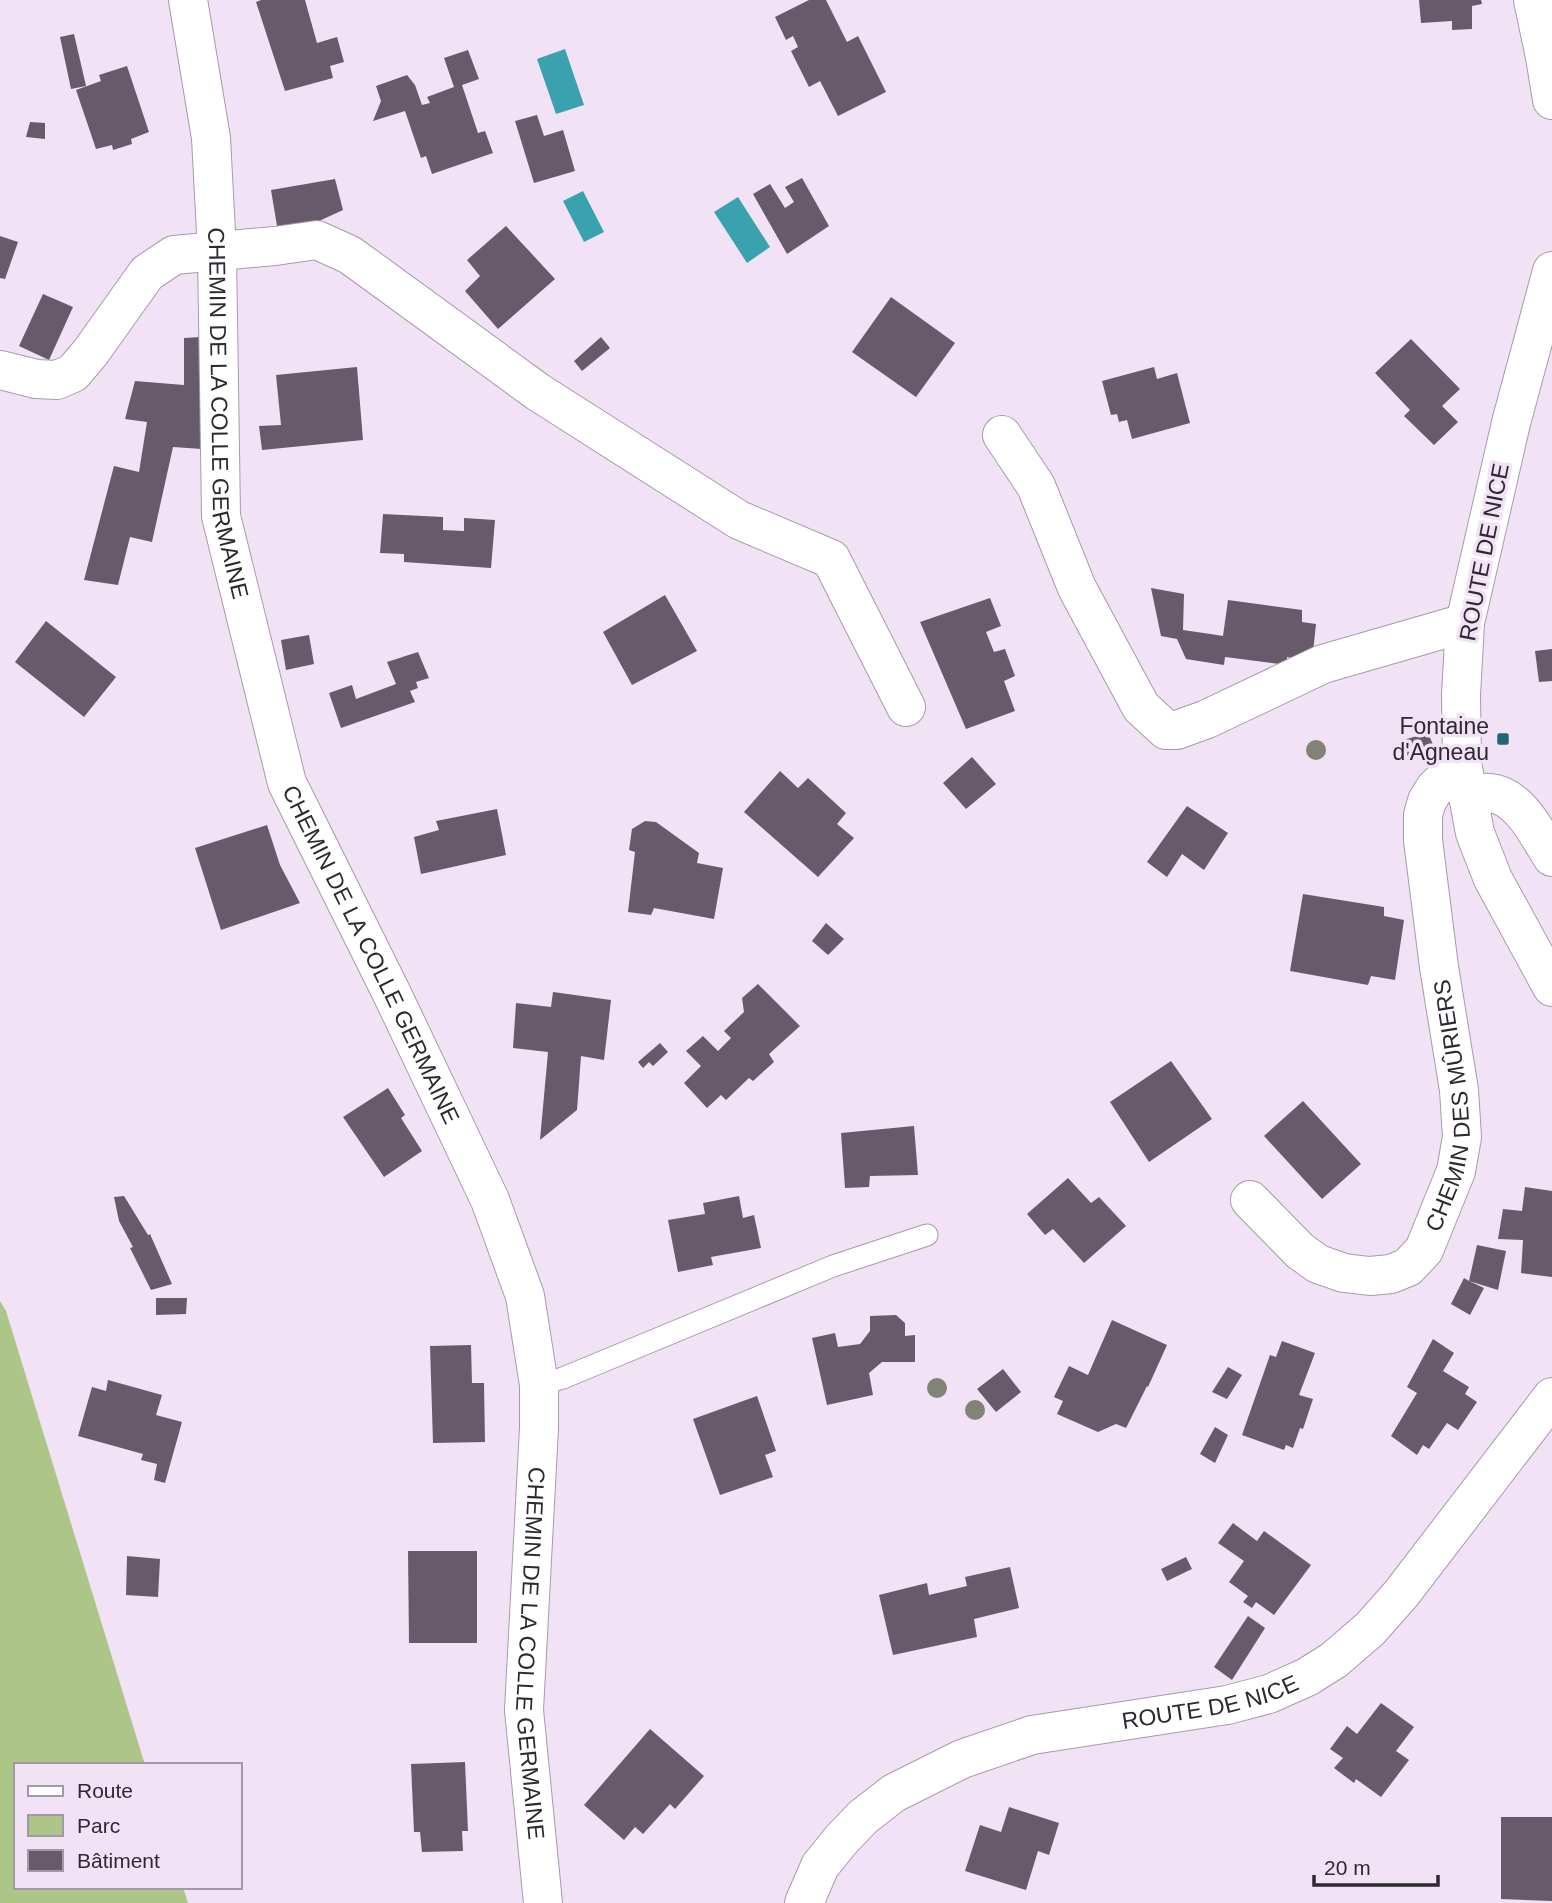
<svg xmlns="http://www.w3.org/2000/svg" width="1552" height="1903" font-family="Arial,sans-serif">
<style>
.green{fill:#aec588}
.water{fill:#39a2ae}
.building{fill:#675b6b}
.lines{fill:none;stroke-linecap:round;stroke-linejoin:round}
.service-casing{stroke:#a89aab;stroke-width:23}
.minor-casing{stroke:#a89aab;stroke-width:40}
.tertiary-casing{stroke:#a89aab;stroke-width:40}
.secondary-casing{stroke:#a89aab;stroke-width:40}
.service{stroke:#fff;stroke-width:21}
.minor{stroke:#fff;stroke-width:38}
.tertiary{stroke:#fff;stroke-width:38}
.secondary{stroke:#fff;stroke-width:38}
.tree{fill:#828276}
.poi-dot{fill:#1f6775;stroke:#f1e2f5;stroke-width:2.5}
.labels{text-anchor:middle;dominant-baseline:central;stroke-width:7;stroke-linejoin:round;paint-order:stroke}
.street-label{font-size:23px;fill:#2e2930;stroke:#f1e2f5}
.poi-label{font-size:23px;fill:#2e2930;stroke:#f1e2f5;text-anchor:end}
</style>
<rect width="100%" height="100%" fill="#f1e2f5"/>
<polygon class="green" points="0,1301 6,1311 145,1765 16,1765 16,1887 183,1887 188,1903 0,1903"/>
<g class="water">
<polygon points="565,49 584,105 556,114 537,59"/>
<polygon points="583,191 604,232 584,242 563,201"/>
<polygon points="738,197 770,247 747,263 714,212"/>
</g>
<g class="building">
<polygon points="261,0 305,0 317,43 337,37 344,62 330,66 333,78 285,91 256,2"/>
<polygon points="809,0 826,0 847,42 858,36 886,92 838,116 820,81 809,87 791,51 798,47 793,36 786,40 775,17"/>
<polygon points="1419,0 1481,0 1482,4 1472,6 1472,29 1452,30 1452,21 1421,23"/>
<polygon points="74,34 86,86 71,89 60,37"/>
<polygon points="468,50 479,79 462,85 478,133 485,131 493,153 432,174 426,156 421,158 405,111 373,121 381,101 376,86 407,75 415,85 422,105 430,103 427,97 454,87 444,58"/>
<polygon points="127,66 149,132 131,139 132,144 113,150 112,145 96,149 76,90 101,81 99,75"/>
<polygon points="537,115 544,136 563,130 575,171 534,183 515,121"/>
<polygon points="30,122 45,123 45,139 26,137"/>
<polygon points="802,178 829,226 787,254 753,194 770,184 785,208 794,202 785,187"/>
<polygon points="335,179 343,210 306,227 278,232 271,190"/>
<polygon points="506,226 555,279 498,329 465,291 480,276 467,260"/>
<polygon points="0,236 18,242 5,279 0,278"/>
<polygon points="43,294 73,307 49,360 19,346"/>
<polygon points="891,297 955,343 916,397 852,352"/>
<polygon points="201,337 202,449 173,447 152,542 130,537 118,585 84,580 114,466 139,472 147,422 125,419 135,381 184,385 184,338"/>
<polygon points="601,337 610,348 582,371 574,361"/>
<polygon points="1411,339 1460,389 1442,406 1458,422 1434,445 1404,416 1410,410 1375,373"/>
<polygon points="357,367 363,440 262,450 259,426 281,425 276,375"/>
<polygon points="1154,367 1157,379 1177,373 1190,423 1132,439 1127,420 1119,422 1117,414 1111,415 1102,381"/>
<polygon points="383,514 443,517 443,530 464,531 464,518 495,520 491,568 404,562 404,554 380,553"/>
<polygon points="1151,588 1184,594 1183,630 1217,635 1223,636 1228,600 1302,610 1302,622 1316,624 1312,662 1287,657 1287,665 1225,657 1224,665 1186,659 1177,639 1161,636"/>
<polygon points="665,595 697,651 632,685 603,632"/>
<polygon points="990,598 1001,626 986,632 994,652 1005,649 1015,676 1004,681 1015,711 966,729 920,622"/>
<polygon points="46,621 116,677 84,717 15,662"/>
<polygon points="309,635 314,664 286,670 281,640"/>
<polygon points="1552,649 1552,681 1539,682 1535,651"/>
<polygon points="418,652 429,678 416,682 418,688 410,691 415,702 341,728 329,693 352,685 356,699 396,684 387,662"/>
<polygon points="1428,733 1434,747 1406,756 1403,740"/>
<polygon points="972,757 996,784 966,809 943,783"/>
<polygon points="780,771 798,788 808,778 846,813 837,824 854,838 818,877 744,812"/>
<polygon points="1187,806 1228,833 1204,870 1182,854 1167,877 1147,862"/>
<polygon points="497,809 506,855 421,874 414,837 439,830 436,821"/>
<polygon points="645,821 656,822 699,853 697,863 723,868 714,919 654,908 651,915 628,912 635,852 629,850 632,829"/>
<polygon points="267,825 280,865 300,903 221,930 195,848"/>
<polygon points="1303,894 1384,907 1384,916 1404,920 1395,980 1371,976 1368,985 1290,971"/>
<polygon points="826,923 844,939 828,955 812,941"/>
<polygon points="758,984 800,1026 769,1054 774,1062 753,1081 749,1078 726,1100 721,1095 707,1108 684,1083 701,1066 686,1051 703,1036 718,1051 731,1038 724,1031 744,1012 742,998"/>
<polygon points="553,992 611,1000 604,1060 581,1056 577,1110 540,1140 548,1052 513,1048 516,1003 551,1007"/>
<polygon points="660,1043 668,1052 653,1066 649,1062 643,1068 638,1062"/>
<polygon points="1171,1061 1212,1119 1149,1162 1110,1102"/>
<polygon points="388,1088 405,1115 401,1118 422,1151 384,1177 343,1117"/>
<polygon points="1303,1101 1361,1164 1322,1199 1264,1136"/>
<polygon points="914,1126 918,1175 870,1176 869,1187 845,1188 841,1133"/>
<polygon points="1068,1178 1091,1203 1099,1197 1126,1226 1084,1263 1053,1229 1045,1235 1027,1214"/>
<polygon points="1525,1187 1552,1191 1552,1277 1521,1273 1523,1240 1498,1239 1503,1209 1522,1211"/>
<polygon points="124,1196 148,1235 150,1234 172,1284 151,1290 130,1248 133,1247 119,1221 114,1197"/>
<polygon points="739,1196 743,1218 754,1215 761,1248 711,1257 713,1265 678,1272 668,1220 705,1214 703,1203"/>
<polygon points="1477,1245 1506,1251 1498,1290 1469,1281 1484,1288 1470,1315 1451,1304 1464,1278 1469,1281"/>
<polygon points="156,1298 187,1298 186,1314 156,1315"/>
<polygon points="896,1315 905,1323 905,1336 915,1335 915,1362 882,1362 869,1373 873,1395 827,1405 812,1338 835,1333 838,1347 860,1344 870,1331 870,1316"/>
<polygon points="1112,1320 1167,1345 1148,1387 1147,1386 1126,1428 1116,1424 1098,1432 1057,1414 1063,1401 1054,1397 1069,1366 1088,1375"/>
<polygon points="1433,1339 1454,1353 1443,1371 1469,1387 1465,1394 1477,1402 1458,1430 1447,1423 1429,1449 1423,1445 1417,1455 1391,1436 1417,1393 1407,1387"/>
<polygon points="1282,1341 1315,1353 1299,1395 1313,1399 1303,1429 1300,1428 1293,1448 1286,1445 1284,1450 1242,1435 1270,1355 1276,1357"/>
<polygon points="471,1345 472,1383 484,1383 485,1442 433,1443 430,1346"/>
<polygon points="1228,1367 1242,1375 1227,1399 1212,1392"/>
<polygon points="1003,1369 1021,1392 996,1412 977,1389"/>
<polygon points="108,1380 162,1395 156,1415 182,1422 165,1483 154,1480 157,1464 141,1460 143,1454 78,1436 92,1387 106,1391"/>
<polygon points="757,1396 776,1451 765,1455 773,1477 720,1495 693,1419"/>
<polygon points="1215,1427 1228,1435 1215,1463 1200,1454"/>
<polygon points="1233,1523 1257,1541 1264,1531 1311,1565 1274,1615 1256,1602 1252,1608 1243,1602 1248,1596 1229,1582 1244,1561 1218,1543"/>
<polygon points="408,1551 477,1551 477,1643 409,1643"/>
<polygon points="127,1556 160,1559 158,1597 126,1595"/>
<polygon points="1186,1557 1192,1569 1167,1581 1161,1569"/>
<polygon points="1010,1567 1019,1608 974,1619 977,1637 893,1655 879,1595 927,1583 929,1595 967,1586 965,1577"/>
<polygon points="1248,1616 1265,1628 1232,1680 1214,1667"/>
<polygon points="1381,1703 1414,1727 1396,1751 1409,1760 1381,1797 1356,1779 1354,1783 1334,1768 1343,1758 1330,1749 1347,1726 1357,1734"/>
<polygon points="650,1729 704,1776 675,1809 670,1804 643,1834 635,1827 624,1840 584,1805"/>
<polygon points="465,1762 468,1831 462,1831 463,1851 422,1852 420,1832 414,1832 411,1764"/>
<polygon points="1009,1807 1059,1823 1049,1855 1038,1851 1026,1890 965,1871 980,1825 1001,1832"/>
<polygon points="1501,1817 1552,1817 1552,1901 1501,1899"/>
</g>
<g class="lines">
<g class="service-casing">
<polyline id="service" points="539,1385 563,1378 833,1266 927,1235"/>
</g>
<g class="minor-casing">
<g id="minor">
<path id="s1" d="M188 0 211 138 217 252 221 516 287 783 392 994 490 1200 525 1296 539 1385V1428L524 1710 543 1903"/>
<polyline points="1533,0 1545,57 1552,100"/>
<polyline points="0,370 36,379 57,380 73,373 90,353 147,273 174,255 275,246 317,240 350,255 538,392 739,520 831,559 906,707"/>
<polyline points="1002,435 1036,486 1077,588 1141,707 1166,730 1177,730 1207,719 1323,664 1465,623"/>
<path id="s2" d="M1250 1200 1300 1251 1318 1264 1344 1273 1370 1276 1391 1274 1408 1267 1424 1250 1456 1171 1462 1137 1459 1090 1439 967 1423 840V815L1427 801 1435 788 1462 763"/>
</g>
</g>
<g class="tertiary-casing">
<path id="tertiary" d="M1467 795C1474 794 1483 792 1490 793 1519 795 1538 835 1552 857"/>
</g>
<g class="secondary-casing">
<g id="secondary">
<polyline points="1552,271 1511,423 1465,623 1461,695 1462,763 1475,833 1493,879 1552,987"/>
<path id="s3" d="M804 1903 820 1866 841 1840 863 1817 894 1793 962 1759 1032 1735 1227 1705 1269 1694 1307 1677 1334 1660 1370 1629 1401 1594 1552 1397"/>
</g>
</g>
<use href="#service" class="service"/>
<use href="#minor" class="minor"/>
<use href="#tertiary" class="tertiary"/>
<use href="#secondary" class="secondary"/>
</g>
<g class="tree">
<circle cx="1316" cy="750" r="10"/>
<circle cx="937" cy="1388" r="10"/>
<circle cx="975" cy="1410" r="10"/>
</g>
<rect class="poi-dot" x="1496" y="732" width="14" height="14" rx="3.5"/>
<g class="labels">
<g class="street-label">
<text stroke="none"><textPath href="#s1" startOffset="416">CHEMIN DE LA COLLE GERMAINE</textPath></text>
<text transform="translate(1484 552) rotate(-79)">ROUTE DE NICE</text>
<text stroke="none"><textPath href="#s1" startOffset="984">CHEMIN DE LA COLLE GERMAINE</textPath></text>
<text stroke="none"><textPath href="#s2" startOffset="360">CHEMIN DES MÛRIERS</textPath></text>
<text stroke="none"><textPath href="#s1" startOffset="1718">CHEMIN DE LA COLLE GERMAINE</textPath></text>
<text stroke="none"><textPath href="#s3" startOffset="476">ROUTE DE NICE</textPath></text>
</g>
<g class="poi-label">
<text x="1489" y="726">Fontaine<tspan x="1489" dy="26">d'Agneau</tspan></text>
</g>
</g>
<rect x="14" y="1763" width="228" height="126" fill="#f1e2f5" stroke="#a398a6" stroke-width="2"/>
<rect x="28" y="1786" width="35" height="10" fill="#ffffff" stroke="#a398a6" stroke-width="2"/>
<text x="77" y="1798" font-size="21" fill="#2e2930">Route</text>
<rect x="28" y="1815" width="35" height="21" fill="#aec588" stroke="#a398a6" stroke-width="2"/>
<text x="77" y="1833" font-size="21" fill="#2e2930">Parc</text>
<rect x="28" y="1850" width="35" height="21" fill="#675b6b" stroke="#a398a6" stroke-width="2"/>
<text x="77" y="1868" font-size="21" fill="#2e2930">Bâtiment</text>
<path d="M1314 1875v10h124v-10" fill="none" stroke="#2e2930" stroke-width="3.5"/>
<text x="1324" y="1875" font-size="21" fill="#2e2930" stroke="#f1e2f5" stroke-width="5" paint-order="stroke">20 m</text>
</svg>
